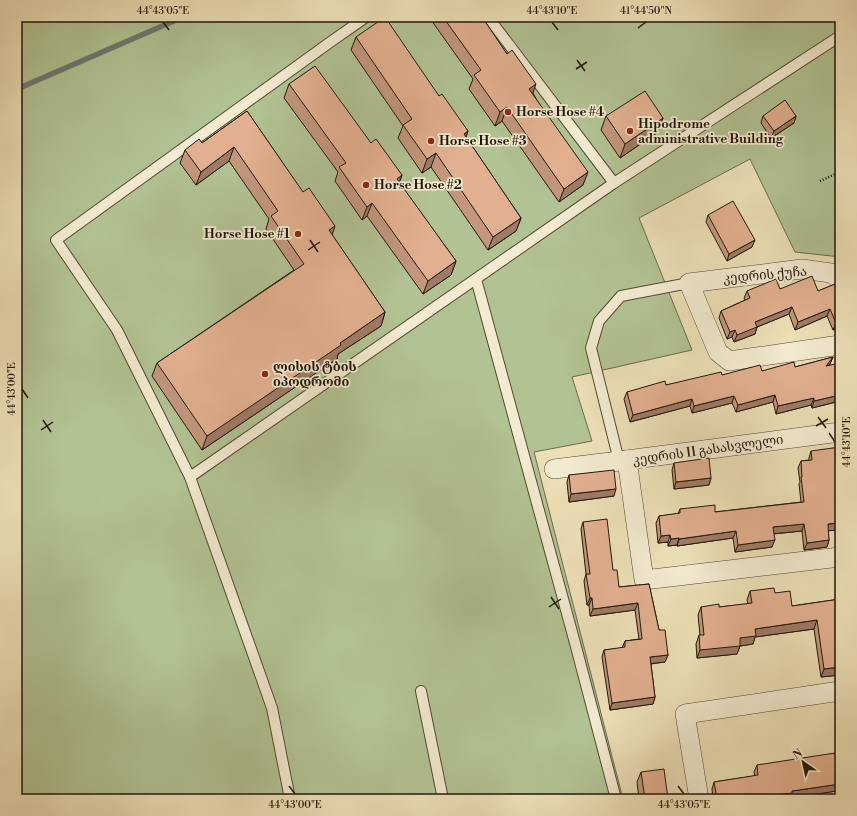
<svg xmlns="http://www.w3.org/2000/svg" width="857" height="816" font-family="'Libre Bodoni','Noto Serif Georgian',serif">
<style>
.green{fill:#b2c393;stroke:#6a6c4e}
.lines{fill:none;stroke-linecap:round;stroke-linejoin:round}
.stream{stroke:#6b7971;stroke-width:5.5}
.service-casing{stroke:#554834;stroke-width:12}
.minor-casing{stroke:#554834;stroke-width:20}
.path{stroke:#221609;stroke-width:2.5;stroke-dasharray:1 2;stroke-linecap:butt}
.service{stroke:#f3ebd0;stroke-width:10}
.minor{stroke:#f3ebd0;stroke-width:19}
.wall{fill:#c2977c;stroke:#221609}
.shaded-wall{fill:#9e7b65;stroke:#221609}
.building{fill:#e2b090;stroke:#221609}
.ticks{fill:none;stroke:#221609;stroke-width:1.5}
.poi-dot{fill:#8f2418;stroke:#f3ebd0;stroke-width:1.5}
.labels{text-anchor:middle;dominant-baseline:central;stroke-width:3.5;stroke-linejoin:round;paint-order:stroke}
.poi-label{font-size:13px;font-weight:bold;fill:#221609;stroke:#f3ebd0;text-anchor:start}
.street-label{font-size:13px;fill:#221609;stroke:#f3ebd0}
.neatline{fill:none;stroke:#221609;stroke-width:1.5}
.ticks-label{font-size:10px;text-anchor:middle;fill:#221609}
</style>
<rect width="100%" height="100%" fill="#ede0b7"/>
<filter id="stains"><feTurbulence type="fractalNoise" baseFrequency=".005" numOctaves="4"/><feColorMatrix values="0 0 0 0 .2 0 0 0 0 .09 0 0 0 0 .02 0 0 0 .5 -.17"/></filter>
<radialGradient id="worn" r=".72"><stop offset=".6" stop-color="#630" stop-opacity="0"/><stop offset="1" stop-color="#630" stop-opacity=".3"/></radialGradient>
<polygon class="green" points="17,17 840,17 840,257 795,252 750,159 639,218 692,350 572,377 592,441 534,452 623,799 17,799"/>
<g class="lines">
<polyline class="stream" points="17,89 183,17"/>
<g class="service-casing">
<g id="service">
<polyline points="488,17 614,183"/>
<polyline points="476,279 575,643 616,799"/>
<polyline points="619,461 591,348 599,321 621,296 689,283"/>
<polyline points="190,477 614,183 840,36"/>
<polyline points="421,691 443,799"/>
<polyline points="290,799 272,708 190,477 117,330 56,240 329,43 366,17"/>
</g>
</g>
<g class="minor-casing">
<g id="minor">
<polyline points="840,279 831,273 802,269 689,283 718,352 729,361 840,345"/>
<polyline points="840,432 627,460 644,580 840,557"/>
<polyline points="554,469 627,460"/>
<polyline points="699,799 685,714 840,691"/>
</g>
</g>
<polyline class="path" points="820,181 840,172"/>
<use href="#service" class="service"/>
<use href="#minor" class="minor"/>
</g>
<g class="wall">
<polygon points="429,17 482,17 533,93 583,185 559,202 502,121 495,126 469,89 473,79"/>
<polygon points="356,37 439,96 468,131 466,137 521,218 516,231 488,250 431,167 422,173 398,138 403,126 351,50"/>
<polygon points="289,84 371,143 402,175 399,183 456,261 451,275 423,294 367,216 362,220 335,181 338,172 284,98"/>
<polygon points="247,111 385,312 381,326 338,354 337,359 202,450 152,376 157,363 294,270 266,229 269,219 229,161 196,185 180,163 185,150 202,143"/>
<polygon points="606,116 663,118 658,132 620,158 601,130"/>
<polygon points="763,116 796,116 794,123 771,138 761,123"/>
<polygon points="708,215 752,247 727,261 706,222"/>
<polygon points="840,282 840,329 835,330 835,329 833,330 827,316 795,330 789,314 757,327 755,334 734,342 732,337 727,339 719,318 721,311 745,300 744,298 747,291 780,289 818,291"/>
<polygon points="833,357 829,366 840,363 840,401 812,408 811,405 776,414 773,402 736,412 732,403 692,413 690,406 630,422 624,399 627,392 666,385 722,375 762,371 795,367"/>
<polygon points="811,451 828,531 829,540 827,547 804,550 802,531 774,534 772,547 735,552 733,538 677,546 677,545 668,546 668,542 658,543 656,523 659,516 678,514 680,509 715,512 801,502 799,484 800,482 798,468 801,461 809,460 809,458"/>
<polygon points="674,463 711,478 709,485 674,489 672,470"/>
<polygon points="569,475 614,496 569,502 567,482"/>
<polygon points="583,522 613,570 619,587 649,584 659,630 668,655 665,662 651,664 655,697 653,704 610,710 602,657 604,650 622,648 625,641 639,639 635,610 590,616 589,605 587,605 584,581 586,574 581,529"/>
<polygon points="750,591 775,593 792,606 840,599 840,675 821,677 814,629 755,637 753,644 740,646 737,654 697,658 696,644 699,635 700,635 698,615 701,607 719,607 748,604 747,600"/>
<polygon points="757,765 840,784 837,791 790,798 790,799 713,799 712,789 714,782 755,776 754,772"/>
<polygon points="641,772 668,799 639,799 637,782"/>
</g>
<g class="shaded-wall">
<polygon points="536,84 531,98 529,89"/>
<polygon points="507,107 502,121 495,126 500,112"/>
<polygon points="796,116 794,123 771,138 774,131"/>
<polygon points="663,118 658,132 620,158 625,144"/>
<polygon points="468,131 463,145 464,134"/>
<polygon points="234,147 229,161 196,185 201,172"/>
<polygon points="436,153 431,167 422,173 427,159"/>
<polygon points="588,172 583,185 559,202 564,189"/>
<polygon points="402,175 397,189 397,179"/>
<polygon points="372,203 367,216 362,220 367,207"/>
<polygon points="521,218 516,231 488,250 493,237"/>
<polygon points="335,226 331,239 329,230"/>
<polygon points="755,240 752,247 727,261 729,254"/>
<polygon points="456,261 451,275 423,294 428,281"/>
<polygon points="792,307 789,314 757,327 755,334 734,342 737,335 755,322"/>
<polygon points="830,309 827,316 795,330 798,322"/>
<polygon points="385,312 381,326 338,354 337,359 202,450 207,436 340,343"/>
<polygon points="837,322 835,329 833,330 836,323"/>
<polygon points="840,322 840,329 835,330 838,323"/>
<polygon points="735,330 732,337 727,339 730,332"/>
<polygon points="833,357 830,364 823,373 826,366"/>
<polygon points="775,395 773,402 736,412 738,405"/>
<polygon points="840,395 840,401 812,408 814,401"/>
<polygon points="734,396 732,403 692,413 694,406"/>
<polygon points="814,398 811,405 776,414 778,406"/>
<polygon points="692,399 690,406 630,422 633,415"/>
<polygon points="711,478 709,485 674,489 676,482"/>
<polygon points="616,489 614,496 569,502 571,494"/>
<polygon points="840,523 840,530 825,531 828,524"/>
<polygon points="804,524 802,531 771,534 773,527"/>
<polygon points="736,531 733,538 677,546 679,539"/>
<polygon points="670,535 668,542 658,543 661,536"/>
<polygon points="679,538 677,545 668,546 671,539"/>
<polygon points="775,540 772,547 735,552 738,545"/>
<polygon points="829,540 827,547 804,550 807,543"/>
<polygon points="590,598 592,598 589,605 587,605"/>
<polygon points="638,603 635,610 590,616 593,609"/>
<polygon points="817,620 814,629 755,637 753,644 740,646 737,654 697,658 700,650 740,638 755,629"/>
<polygon points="668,655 665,662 647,664 650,657"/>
<polygon points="840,667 840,675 821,677 824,669"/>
<polygon points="655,697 653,704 610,710 612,703"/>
<polygon points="840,784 837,791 790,798 790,799 749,799 792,791"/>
</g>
<g class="building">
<polygon points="385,17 439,96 442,94 468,131 464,134 521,218 493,237 436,153 427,159 403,125 412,119 356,37"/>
<polygon points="443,17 482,17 507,54 512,50 536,84 529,89 588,172 564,189 507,107 500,112 474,75 481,70"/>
<polygon points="315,66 371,143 376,139 402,175 397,179 456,261 428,281 372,203 367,207 339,167 346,163 289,84"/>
<polygon points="645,91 663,118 625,144 606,116"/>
<polygon points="785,100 796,116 774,131 763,116"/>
<polygon points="247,111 303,192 309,188 335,226 329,230 385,312 340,343 341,345 207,436 157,363 304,264 271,216 278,211 234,147 201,172 185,150 199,139 202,143"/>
<polygon points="733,201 755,240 729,254 708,215"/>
<polygon points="812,276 818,291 840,282 840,322 838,323 837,322 836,323 830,309 798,322 792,307 755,322 757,327 737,335 735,330 730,332 721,311 750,298 747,291 776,279 780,289"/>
<polygon points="833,357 826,366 840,363 840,395 814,401 814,398 778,406 775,395 738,405 734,396 694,406 692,399 633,415 627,392 665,381 666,385 721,372 722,375 760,365 762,371 794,362 795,367"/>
<polygon points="840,447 840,523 828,524 829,540 807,543 804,524 773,527 775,540 738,545 736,531 679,539 679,538 671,539 670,535 661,536 659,516 680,513 680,509 715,505 715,512 804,502 801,477 802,477 801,461 812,460 811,451"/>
<polygon points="709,458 711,478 676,482 674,463"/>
<polygon points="614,470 616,489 571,494 569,475"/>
<polygon points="607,519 613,570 617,570 619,587 649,584 659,630 665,630 668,655 650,657 655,697 612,703 604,650 625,647 625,641 642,639 638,603 593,609 592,598 590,598 586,574 590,574 583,522"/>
<polygon points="774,588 775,593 790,591 792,606 840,599 840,667 824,669 817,620 755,629 756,636 740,638 740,646 700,650 699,635 704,635 701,607 719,604 719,607 752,603 750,591"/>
<polygon points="835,753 840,784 792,791 792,793 749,798 749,799 717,799 714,782 758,775 757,765"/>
<polygon points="664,769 668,799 645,799 641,772"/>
</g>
<path class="ticks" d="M163 22 169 30M552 22 558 30M638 28 646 22M577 60 585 71M576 69 587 62M310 240 318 252M308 250 320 242M22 389 28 398M818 417 826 428M43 420 51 432M816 426 828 419M41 430 53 422M829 433 835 442M551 597 559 609M549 607 561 599M289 786 295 794M678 786 684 794"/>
<g class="poi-dot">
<circle cx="508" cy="112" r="4"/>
<circle cx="630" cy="131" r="4"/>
<circle cx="431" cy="141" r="4"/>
<circle cx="366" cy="185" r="4"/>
<circle cx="298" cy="234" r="4"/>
<circle cx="265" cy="374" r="4"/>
</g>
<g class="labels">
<g class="poi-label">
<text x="516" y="112">Horse Hose #4</text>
<text x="638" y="124">Hipodrome<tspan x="638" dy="15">administrative Building</tspan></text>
<text x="439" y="141">Horse Hose #3</text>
<text x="374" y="185">Horse Hose #2</text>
<text x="290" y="234" text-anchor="end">Horse Hose #1</text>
<text x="273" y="367">ლისის ტბის<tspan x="273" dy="15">იპოდრომი</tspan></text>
</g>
<g class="street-label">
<text transform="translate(765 275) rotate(-5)">კედრის ქუჩა</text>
<text transform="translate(708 450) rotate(-8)">კედრის II გასასვლელი</text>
</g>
</g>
<rect width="857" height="816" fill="none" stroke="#ede0b7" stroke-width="44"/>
<g transform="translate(803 762) rotate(326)" stroke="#f3ebd0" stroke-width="3" paint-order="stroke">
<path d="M0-3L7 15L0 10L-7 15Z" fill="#221609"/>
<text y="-6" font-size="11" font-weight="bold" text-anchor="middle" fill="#221609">N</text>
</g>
<rect x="22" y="22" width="813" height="772" class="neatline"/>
<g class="ticks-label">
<text x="163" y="14">44°43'05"E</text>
<text x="552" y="14">44°43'10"E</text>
<text x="646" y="14">41°44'50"N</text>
<text transform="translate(11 389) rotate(-90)" y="4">44°43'00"E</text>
<text transform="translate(846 442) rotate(-90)" y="4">44°43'10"E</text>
<text x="295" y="808">44°43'00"E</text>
<text x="684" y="808">44°43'05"E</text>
</g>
<rect width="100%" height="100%" filter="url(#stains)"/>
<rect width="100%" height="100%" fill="url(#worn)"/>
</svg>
